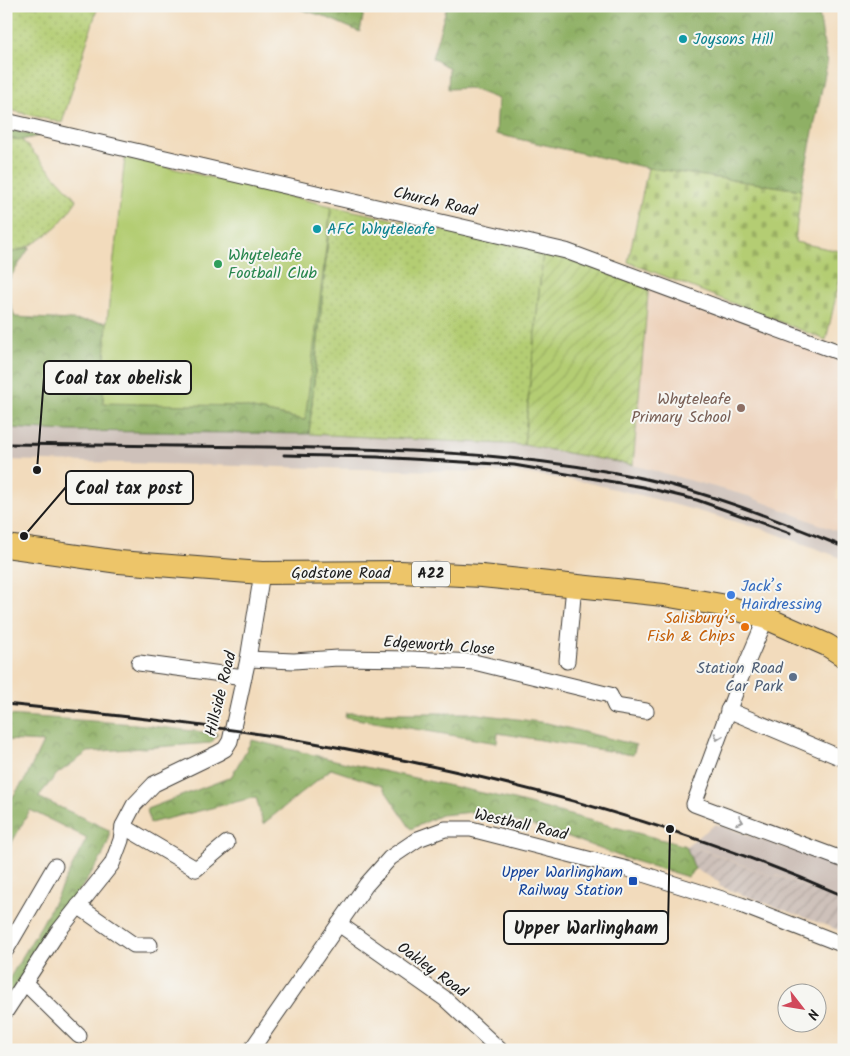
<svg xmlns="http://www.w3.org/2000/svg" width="850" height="1056" font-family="Kalam,sans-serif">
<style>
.built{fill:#edd1ba}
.industrial{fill:url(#industrial-furrows)}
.railway{fill:#cec1ba}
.grass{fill:url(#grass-dots);stroke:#687448}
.forest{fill:url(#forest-crowns);stroke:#566640}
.cemetery{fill:url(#cemetery-stones);stroke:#687448}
.garden{fill:url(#garden-furrows);stroke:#687448}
.pitch{fill:#b4cd73;stroke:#687448}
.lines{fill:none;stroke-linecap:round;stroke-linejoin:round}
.minor-casing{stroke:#3c3934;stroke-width:17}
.highway-casing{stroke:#3c3934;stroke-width:24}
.minor{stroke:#fff;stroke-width:15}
.highway{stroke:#edc569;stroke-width:22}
.rail{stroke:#1c1c1c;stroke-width:3}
.oneway{stroke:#999}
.culture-dot{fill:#0f9aa8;stroke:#f6f6f2;stroke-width:2}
.leisure-dot{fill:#2e9e5b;stroke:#f6f6f2;stroke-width:2}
.education-dot{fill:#8d6e63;stroke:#f6f6f2;stroke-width:2}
.shop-dot{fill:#3f7fe0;stroke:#f6f6f2;stroke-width:2}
.food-dot{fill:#e8710a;stroke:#f6f6f2;stroke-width:2}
.service-dot{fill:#5c6f8a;stroke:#f6f6f2;stroke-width:2}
.transit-dot{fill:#1a4fb4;stroke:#f6f6f2;stroke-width:2}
.labels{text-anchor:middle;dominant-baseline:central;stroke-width:4;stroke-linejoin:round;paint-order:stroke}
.shield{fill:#f6f6f2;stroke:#5d5d5c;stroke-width:1}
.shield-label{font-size:15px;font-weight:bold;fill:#1c1c1c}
.culture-label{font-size:16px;fill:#0d838f;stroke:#f6f6f2;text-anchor:start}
.street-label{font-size:16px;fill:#1c1c1c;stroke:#f6f6f2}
.leisure-label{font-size:16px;fill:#27864d;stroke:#f6f6f2;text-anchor:start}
.education-label{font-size:16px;fill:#785e54;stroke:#f6f6f2;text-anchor:end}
.shop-label{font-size:16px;fill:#366cbe;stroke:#f6f6f2;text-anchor:start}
.food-label{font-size:16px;fill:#c56008;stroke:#f6f6f2;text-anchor:end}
.service-label{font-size:16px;fill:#4e5e75;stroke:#f6f6f2;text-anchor:end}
.transit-label{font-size:16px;fill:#164399;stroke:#f6f6f2;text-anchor:end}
.leader{fill:none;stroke:#1c1c1c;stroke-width:2}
.callout-dot{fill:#1c1c1c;stroke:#f6f6f2;stroke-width:2}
.callout{fill:#f6f6f2;stroke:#1c1c1c;stroke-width:2}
.callout-label{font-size:18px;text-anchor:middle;font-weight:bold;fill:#1c1c1c}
</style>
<defs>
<pattern id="industrial-furrows" width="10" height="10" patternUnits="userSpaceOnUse" patternTransform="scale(1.25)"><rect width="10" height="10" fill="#cec1ba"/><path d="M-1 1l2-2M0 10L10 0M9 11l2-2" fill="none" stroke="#b0a59f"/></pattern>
<pattern id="grass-dots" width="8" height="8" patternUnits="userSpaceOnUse" patternTransform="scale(1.25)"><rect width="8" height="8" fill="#b4cd73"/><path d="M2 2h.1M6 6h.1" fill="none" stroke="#9aaf63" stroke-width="1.8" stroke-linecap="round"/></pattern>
<pattern id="forest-crowns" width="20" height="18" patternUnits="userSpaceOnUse" patternTransform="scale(1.25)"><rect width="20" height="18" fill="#8fb065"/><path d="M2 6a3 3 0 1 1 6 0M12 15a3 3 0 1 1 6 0" fill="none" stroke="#748e52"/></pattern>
<pattern id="cemetery-stones" width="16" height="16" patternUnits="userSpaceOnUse" patternTransform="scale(1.25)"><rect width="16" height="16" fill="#b4cd73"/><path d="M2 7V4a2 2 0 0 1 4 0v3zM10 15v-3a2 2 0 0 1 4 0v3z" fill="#9aaf63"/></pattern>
<pattern id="garden-furrows" width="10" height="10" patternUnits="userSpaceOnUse" patternTransform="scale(1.25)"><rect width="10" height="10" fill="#b4cd73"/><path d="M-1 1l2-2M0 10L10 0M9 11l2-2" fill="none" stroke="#9aaf63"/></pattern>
</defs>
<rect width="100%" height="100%" fill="#f6f6f2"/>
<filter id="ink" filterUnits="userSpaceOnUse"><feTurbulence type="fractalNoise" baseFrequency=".02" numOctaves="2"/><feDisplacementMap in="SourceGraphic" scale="10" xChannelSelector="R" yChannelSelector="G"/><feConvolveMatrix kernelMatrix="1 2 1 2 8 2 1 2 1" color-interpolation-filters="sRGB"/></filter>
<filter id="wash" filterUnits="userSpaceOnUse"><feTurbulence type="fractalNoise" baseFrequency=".0096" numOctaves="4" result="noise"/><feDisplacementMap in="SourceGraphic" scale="20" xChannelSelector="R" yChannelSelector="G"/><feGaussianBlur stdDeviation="1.12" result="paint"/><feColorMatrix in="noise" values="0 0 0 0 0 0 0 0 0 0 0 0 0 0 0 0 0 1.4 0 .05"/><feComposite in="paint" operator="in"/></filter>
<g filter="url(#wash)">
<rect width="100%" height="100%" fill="#f2dbbc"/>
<polygon class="built" points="648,282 844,359 844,480 838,480 836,499 844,501 844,534 748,496 633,465"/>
<polygon class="industrial" points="686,846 706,851 774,877 775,875 844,901 844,932 719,886 720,882 695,869"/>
<g class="railway">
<polygon points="6,428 69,431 309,434 524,445 633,465 748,496 844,534 844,559 766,530 640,495 585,482 521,473 6,460"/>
<polygon points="716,824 844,868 844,901 776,875 774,877 707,851 686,846"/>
</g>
<g class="grass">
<polygon points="6,6 98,6 62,123 6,109"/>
<path d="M6 138 22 140 77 200C57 230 41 244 6 254Z"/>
<polygon points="331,206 543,252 524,445 309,434"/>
</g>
<g class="forest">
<polygon points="290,6 365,6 360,32 323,16"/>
<polygon points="447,6 818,6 827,64 801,190 648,168 496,134 498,99 469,88 448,89 449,68 432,58"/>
<polygon points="6,129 39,136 22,140 6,138"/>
<polygon points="331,206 309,434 69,431 6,428 6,291 15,317 107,322 103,403 240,406 304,420 317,278"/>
<polygon points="30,247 6,284 6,254"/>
<polygon points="346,713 471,713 547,723 636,745 633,755 498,733 497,743 345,717"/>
<polygon points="6,715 135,724 218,734 211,743 88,752 57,774 38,797 109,830 109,839 102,857 6,1000 6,984 42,924 87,838 30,810 6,853 6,806 26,778 43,742 6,740"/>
<polygon points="252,740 351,764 510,799 686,846 695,869 688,877 624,858 548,829 473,812 441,815 411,829 382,786 331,769 263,824 256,797 150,823 147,809 231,777"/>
</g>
<polygon class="cemetery" points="648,168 801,190 795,242 844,252 844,261 826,340 628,262"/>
<polygon class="garden" points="543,252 649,283 633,465 524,445"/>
<polygon class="pitch" points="125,157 331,206 305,420 240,406 103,403 107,322"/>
</g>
<g filter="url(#ink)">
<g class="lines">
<g class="minor-casing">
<g id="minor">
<polyline points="6,121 566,251 844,354"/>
<polyline points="766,618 741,677 694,804 844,860"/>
<polyline points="248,659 294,661 338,658 412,659 474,662 610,695 615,706 646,711"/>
<polyline points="567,661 574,586"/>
<polyline points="139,663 244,677"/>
<polyline points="728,710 844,759"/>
<polyline points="123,826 196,869 227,843"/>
<polyline points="78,906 134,945 150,945"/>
<polyline points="339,924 444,998 500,1050"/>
<polyline points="6,950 55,866"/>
<polyline points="25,983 79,1036"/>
<polyline points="6,1011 57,933 112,864 121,840 123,826 134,805 154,784 218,753 225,749 230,741 248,659 262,573"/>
<polyline points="251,1050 366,885 390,858 418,839 445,829 471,829 627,869 741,905 844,945"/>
</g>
</g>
<g class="highway-casing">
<polyline id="highway" points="6,546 119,562 262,573 400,572 482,576 664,595 721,605 766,618 827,645 844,656"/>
</g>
<use href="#minor" class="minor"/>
<use href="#highway" class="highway"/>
<g class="rail">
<path d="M6 444C93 445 180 446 267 447 395 449 520 452 646 479 714 494 779 521 844 547"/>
<polyline points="284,455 377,457 514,465 643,487 697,500 790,533"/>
<path d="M6 704C105 714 205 724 303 741 487 773 673 821 844 896"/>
</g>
</g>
<defs><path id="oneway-chevron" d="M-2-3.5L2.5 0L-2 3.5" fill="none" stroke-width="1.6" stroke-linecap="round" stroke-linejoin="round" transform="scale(1.25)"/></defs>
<g class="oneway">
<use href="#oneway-chevron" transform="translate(718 737) rotate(110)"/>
<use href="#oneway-chevron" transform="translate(740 821) rotate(20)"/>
</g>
</g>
<g class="culture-dot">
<circle cx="683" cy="39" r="5"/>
<circle cx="317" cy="229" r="5"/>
</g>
<circle class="leisure-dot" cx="218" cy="264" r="5"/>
<circle class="education-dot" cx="741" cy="408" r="5"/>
<circle class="shop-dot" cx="731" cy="595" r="5"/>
<circle class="food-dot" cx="745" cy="627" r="5"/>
<circle class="service-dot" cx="793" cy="677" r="5"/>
<rect class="transit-dot" x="628" y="876" width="10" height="10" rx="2.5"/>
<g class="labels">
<rect class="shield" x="412" y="561.5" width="38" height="25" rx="4"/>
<g class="shield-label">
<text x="431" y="574">A22</text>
</g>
<g class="culture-label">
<text x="693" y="39">Joysons Hill</text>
<text x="327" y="229">AFC Whyteleafe</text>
</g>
<g class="street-label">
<text transform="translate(435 202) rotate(13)">Church Road</text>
<text x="341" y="573">Godstone Road</text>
<text transform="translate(439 646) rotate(4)">Edgeworth Close</text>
<text transform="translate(221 694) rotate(-76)">Hillside Road</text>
<text transform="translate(521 825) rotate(13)">Westhall Road</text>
<text transform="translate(432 970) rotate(36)">Oakley Road</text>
</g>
<g class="leisure-label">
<text x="228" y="255">Whyteleafe<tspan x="228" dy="18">Football Club</tspan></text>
</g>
<g class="education-label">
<text x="731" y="399">Whyteleafe<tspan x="731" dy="18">Primary School</tspan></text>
</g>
<g class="shop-label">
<text x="741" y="586">Jack’s<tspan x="741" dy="18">Hairdressing</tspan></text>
</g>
<g class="food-label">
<text x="735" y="618">Salisbury’s<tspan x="735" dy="18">Fish &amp; Chips</tspan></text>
</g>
<g class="service-label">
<text x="783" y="668">Station Road<tspan x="783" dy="18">Car Park</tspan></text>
</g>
<g class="transit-label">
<text x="623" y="872">Upper Warlingham<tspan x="623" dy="18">Railway Station</tspan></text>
</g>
</g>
<path class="leader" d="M37 470L44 377M24 536L66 487M670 829L668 928"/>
<g class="callout-dot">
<circle cx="37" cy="470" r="5"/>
<circle cx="24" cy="536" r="5"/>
<circle cx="670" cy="829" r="5"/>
</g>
<g class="callout">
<rect x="44" y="361" width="147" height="33" rx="5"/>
<rect x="66" y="471" width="127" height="33" rx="5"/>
<rect x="504" y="911" width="164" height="33" rx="5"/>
</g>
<g class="callout-label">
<text x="118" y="384">Coal tax obelisk</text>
<text x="129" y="494">Coal tax post</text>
<text x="586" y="934">Upper Warlingham</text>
</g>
<rect width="850" height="1056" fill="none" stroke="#f6f6f2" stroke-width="25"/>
<g transform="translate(802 1008) rotate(121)"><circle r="24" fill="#f6f6f2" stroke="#9f9f9c"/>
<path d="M0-4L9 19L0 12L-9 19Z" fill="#d1495b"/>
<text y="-8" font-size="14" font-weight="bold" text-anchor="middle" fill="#1c1c1c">N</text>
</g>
</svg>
